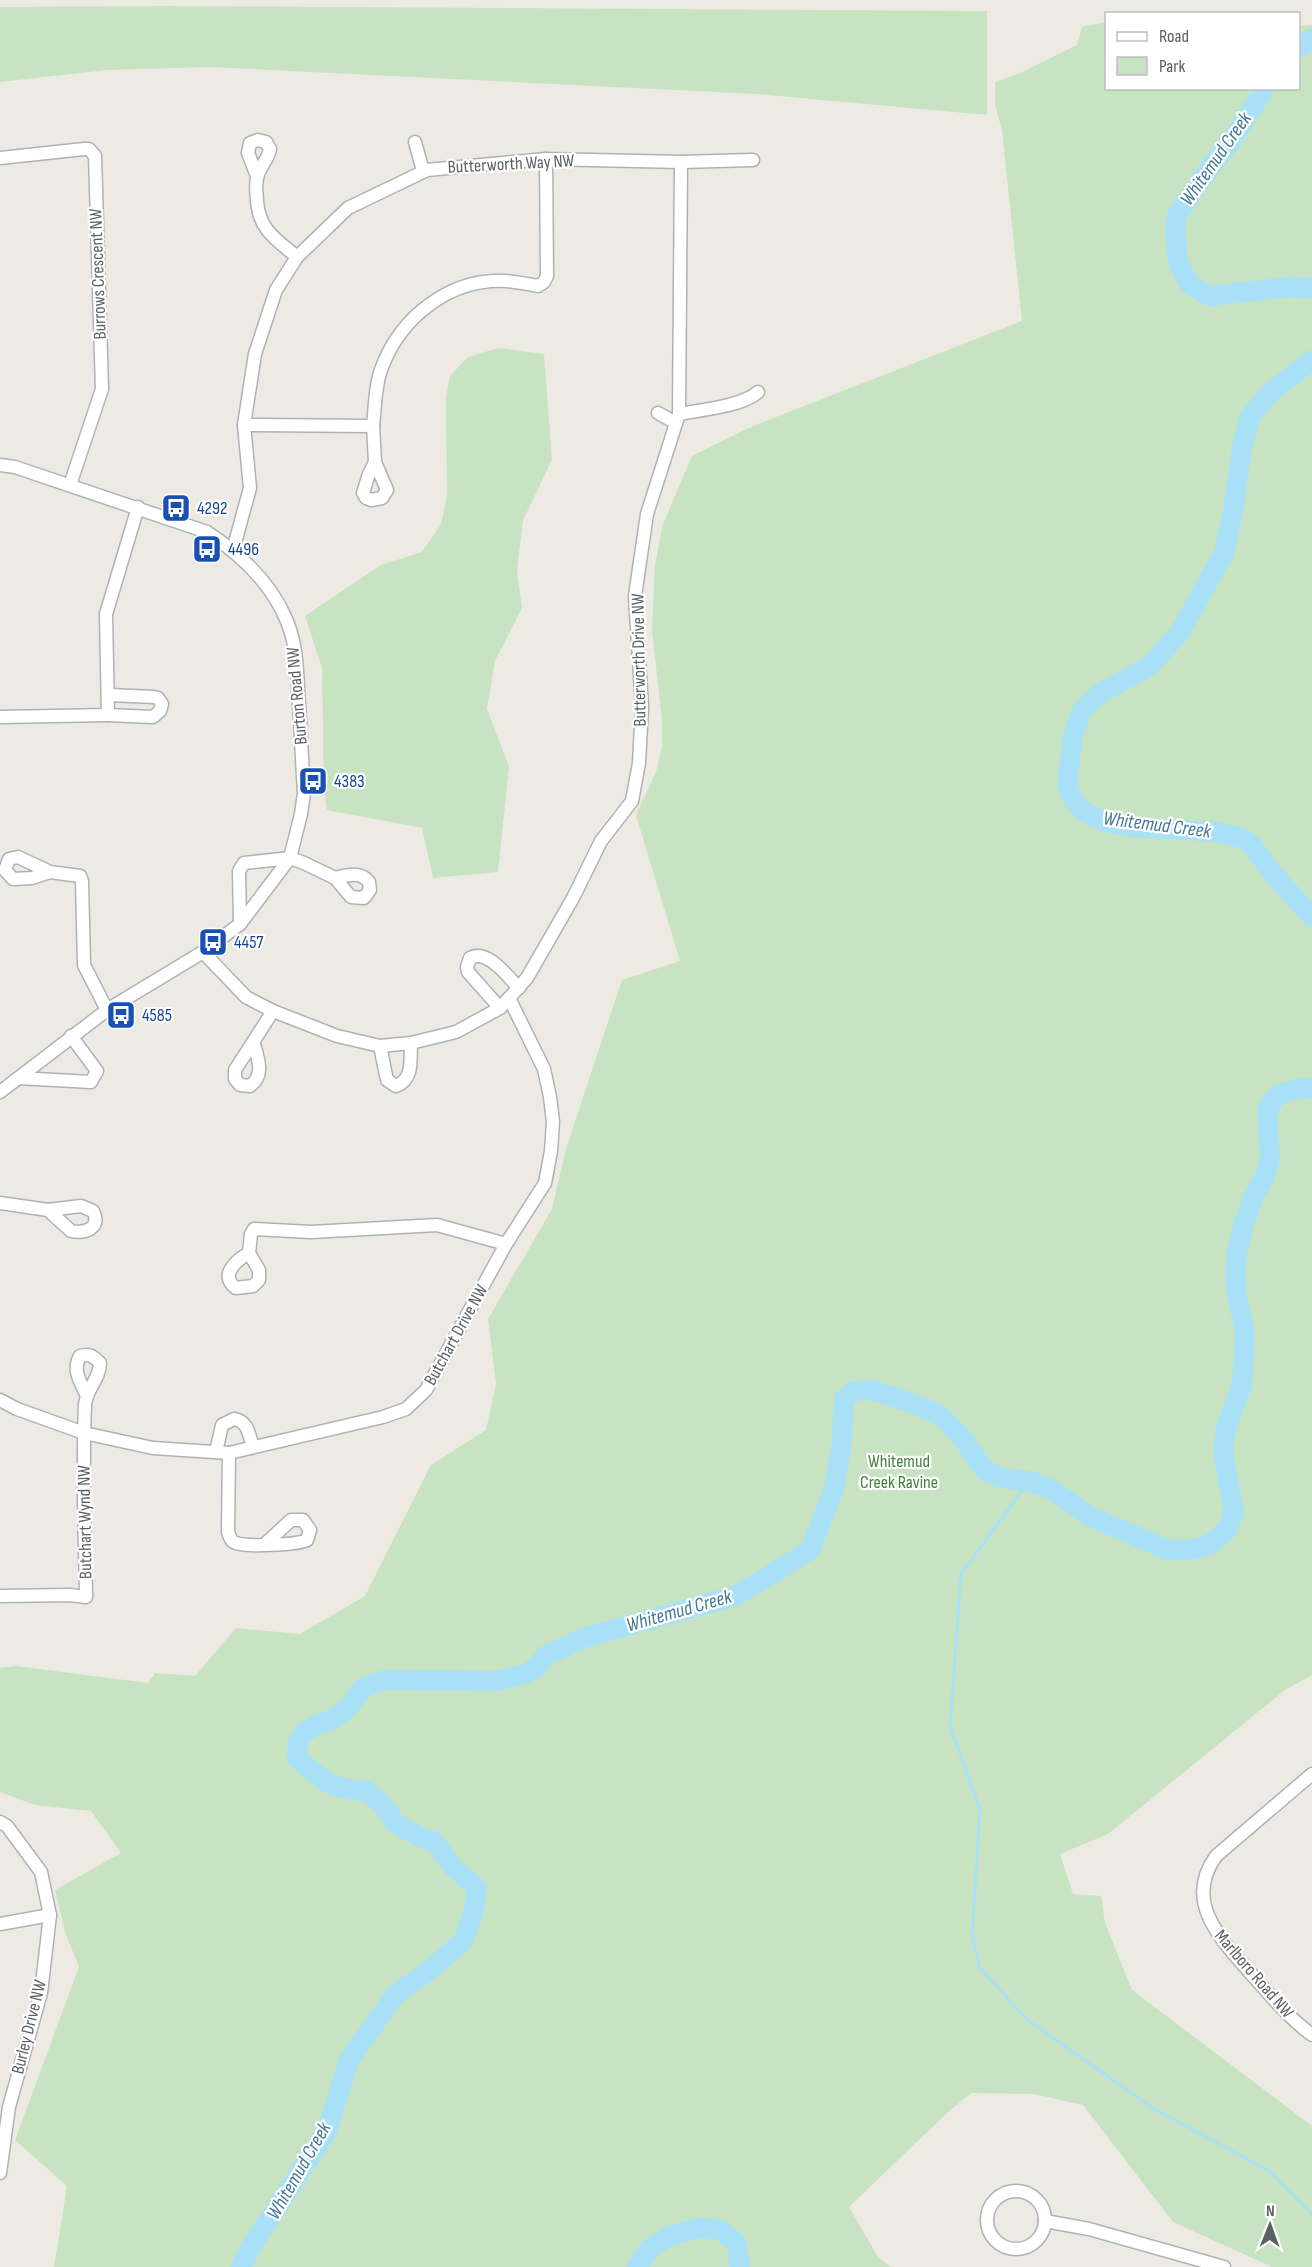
<svg xmlns="http://www.w3.org/2000/svg" width="1312" height="2267" font-family="'Sofia Sans Condensed',sans-serif">
<style>
.green{fill:#c7e3c2}
.lines{fill:none;stroke-linecap:round;stroke-linejoin:round}
.stream{stroke:#a9e1f8;stroke-width:3}
.river{stroke:#a9e1f8;stroke-width:20}
.minor-casing{stroke:#afb2b5;stroke-width:15}
.minor{stroke:#fff;stroke-width:12}
.labels{text-anchor:middle;dominant-baseline:central;stroke-width:4.5;stroke-linejoin:round;paint-order:stroke}
.street-label{font-size:18px;fill:#5c6063;stroke:#fff}
.transit-label{font-size:18px;fill:#164399;stroke:#fff;text-anchor:start}
.park-label{font-size:18px;fill:#43823c;stroke:#fff}
.water-label{font-size:20px;font-style:italic;fill:#427897;stroke:#fff}
</style>
<rect width="100%" height="100%" fill="#edeae4"/>
<g class="green">
<polygon points="162,6 987,11 987,115 757,94 210,67 107,70 0,82 0,7"/>
<polygon points="1106,22 1106,88 1298,88 1299,26 1312,25 1312,1675 1285,1690 1108,1834 1060,1854 1073,1894 1101,1896 1105,1923 1132,1990 1312,2126 1312,2267 1272,2267 1173,2222 1083,2105 1034,2094 971,2093 947,2113 849,2207 878,2257 891,2267 54,2267 67,2186 15,2140 79,1967 65,1932 55,1890 121,1853 91,1811 35,1805 0,1792 0,1668 16,1666 148,1683 155,1673 195,1676 236,1628 300,1634 365,1596 431,1465 486,1430 496,1384 488,1319 552,1209 566,1149 622,980 680,961 636,815 656,772 662,746 662,720 652,630 655,564 663,524 692,456 753,426 1022,321 1002,130 995,105 995,82 1020,73 1077,45 1082,27"/>
<polygon points="498,348 544,354 552,460 523,520 517,570 522,608 495,661 487,709 509,767 498,872 433,878 422,828 327,810 324,790 322,668 305,616 381,565 422,552 441,524 447,497 446,398 450,376 468,357"/>
</g>
<g class="lines">
<polyline class="stream" points="1029,1481 961,1574 950,1726 980,1809 972,1937 980,1968 1028,2020 1154,2109 1268,2170 1312,2214"/>
<g class="river">
<polyline points="1298,48 1312,39"/>
<polyline points="1265,88 1232,140 1205,174 1177,215 1175,231 1178,262 1189,284 1209,296 1289,287 1312,288"/>
<polyline points="1312,360 1272,391 1250,416 1242,448 1233,512 1224,553 1178,635 1148,667 1099,694 1082,710 1073,735 1067,785 1074,801 1086,813 1105,822 1131,827 1217,832 1242,838 1252,845 1273,874 1312,917"/>
<path d="M241 2267 251 2247 327 2131 349 2060 395 1995 431 1969 463 1941 473 1914 477 1889 452 1866 435 1842 420 1837 395 1823 383 1805 367 1791C332 1790 322 1780 297 1758 297 1749 297 1739 305 1732 315 1723 331 1722 342 1713 363 1696 352 1687 386 1680L497 1681 525 1674 537 1667 545 1656 583 1638 735 1596 767 1577 810 1550 834 1489 841 1449 844 1399 854 1391 872 1390 909 1402 940 1415 962 1437 984 1470 1001 1478 1029 1481 1051 1489 1089 1516 1168 1550 1195 1549 1210 1544 1227 1530 1234 1512 1223 1453 1226 1428 1242 1385 1245 1331 1238 1301 1235 1278 1237 1253 1244 1223 1254 1196 1265 1176 1270 1159 1267 1110 1272 1101 1280 1094 1300 1088 1312 1089"/>
<polyline points="637,2267 650,2248 672,2235 699,2228 720,2230 736,2242 740,2267"/>
</g>
<g class="minor-casing">
<g id="minor">
<polyline points="415,142 423,171"/>
<polyline points="0,158 84,149 89,149 95,156 102,389 70,485"/>
<path d="M257 176 248 153 250 143 258 140 266 142 270 149C268 161 258 168 257 179 255 187 257 195 257 202 260 231 276 239 297 257"/>
<polyline points="658,413 676,423"/>
<path d="M679 414C700 410 743 406 758 392"/>
<path d="M244 425 373 426C375 408 375 384 382 367 401 317 450 278 506 281 517 282 528 284 538 286L544 282 547 276 546 159"/>
<polyline points="373,426 375,462 369,474 363,493 366,498 371,500 382,498 387,490 375,462"/>
<path d="M0 465 15 467 207 532C240 554 270 581 286 619 298 646 297 676 299 705 301 734 302 763 304 793L301 814 290 858 240 924 203 952 107 1010 0 1092"/>
<polyline points="233,550 250,488 244,425 255,354 276,290 297,257 348,208 427,170 546,159 681,162 753,160"/>
<polyline points="108,715 153,717 160,711 162,704 158,698 154,697 109,695"/>
<polyline points="0,717 108,715 106,614 138,507"/>
<polyline points="50,872 32,878 13,879 5,870 9,859 18,857 50,872 80,876 82,881 84,965 107,1010"/>
<path d="M240 924 239 871 244 863 290 858 304 863 335 878 351 897 364 898 370 890 369 882C361 871 347 875 335 878"/>
<polyline points="203,952 246,997 273,1011 337,1036 380,1046 411,1043 456,1032 500,1008 527,978 573,898 601,841 632,801 639,763 642,707 635,596 647,514 679,414 681,162"/>
<path d="M500 1008 468 972 467 967 470 958C487 948 508 977 519 988"/>
<path d="M254 1044C258 1059 265 1075 250 1086L240 1085 235 1079V1070L273 1011"/>
<path d="M380 1046 387 1080 396 1086C414 1079 410 1060 411 1043"/>
<polyline points="18,1078 91,1082 97,1071 71,1036"/>
<path d="M0 1203 48 1210 81 1206 93 1211C102 1228 85 1234 71 1231L48 1210"/>
<path d="M249 1253C235 1261 219 1276 236 1288L253 1286 259 1280V1270L249 1253 251 1234 254 1229 311 1232 437 1225 506 1244"/>
<polyline points="0,1400 17,1409 84,1433 153,1448 229,1453 383,1417 406,1409 426,1390 506,1244 545,1183 551,1151 553,1122 550,1097 544,1069 509,998"/>
<path d="M216 1452 222 1425 234 1419C248 1421 249 1435 253 1447"/>
<path d="M229 1453 228 1532C230 1537 231 1542 236 1543 247 1547 297 1545 307 1540L310 1530 303 1520H291L265 1544"/>
<path d="M0 1596 70 1595 86 1597C85 1533 82 1469 85 1405 86 1389 100 1379 100 1363 93 1356 89 1353 80 1356 72 1370 80 1381 86 1394"/>
<path d="M1312 1774 1216 1856C1182 1903 1223 1941 1253 1976 1272 1997 1289 2018 1312 2035"/>
<polyline points="0,1822 7,1826 41,1872 50,1915 41,1993 9,2107 0,2173"/>
<polyline points="0,1924 50,1915"/>
<circle cx="1016" cy="2220" r="29"/>
<polyline points="1045,2221 1089,2229 1224,2267"/>
</g>
</g>
<use href="#minor" class="minor"/>
</g>
<defs>
<g id="bus-square" transform="scale(1.5)"><rect x="-9" y="-9" width="18" height="18" rx="4" fill="#1a4fb4" stroke="#fff"/><path d="M-5-6H5V4H4V6H2V4H-2V6H-4V4H-5ZM-3.5-4V0h7V-4ZM-3.5 1.2v1.5H-2V1.2ZM2 1.2v1.5H3.5V1.2Z" fill="#fff"/></g>
</defs>
<g fill-rule="evenodd">
<use href="#bus-square" x="176" y="508"/>
<use href="#bus-square" x="207" y="549"/>
<use href="#bus-square" x="313" y="781"/>
<use href="#bus-square" x="213" y="942"/>
<use href="#bus-square" x="121" y="1015"/>
</g>
<g class="labels">
<g class="street-label">
<text transform="translate(511 164) rotate(-3)">Butterworth Way NW</text>
<text transform="translate(98 274) rotate(-92)">Burrows Crescent NW</text>
<text transform="translate(639 660) rotate(-91)">Butterworth Drive NW</text>
<text transform="translate(297 696) rotate(-95)">Burton Road NW</text>
<text transform="translate(456 1335) rotate(-61)">Butchart Drive NW</text>
<text transform="translate(85 1522) rotate(-91)">Butchart Wynd NW</text>
<text transform="translate(1254 1974) rotate(49)">Marlboro Road NW</text>
<text transform="translate(29 2027) rotate(-76)">Burley Drive NW</text>
</g>
<g class="transit-label">
<text x="197" y="508">4292</text>
<text x="228" y="549">4496</text>
<text x="334" y="781">4383</text>
<text x="234" y="942">4457</text>
<text x="142" y="1015">4585</text>
</g>
<g class="park-label">
<text x="899" y="1461">Whitemud<tspan x="899" dy="21">Creek Ravine</tspan></text>
</g>
<g class="water-label">
<text transform="translate(1216 159) rotate(-55)">Whitemud Creek</text>
<text transform="translate(1157 825) rotate(7)">Whitemud Creek</text>
<text transform="translate(679 1611) rotate(-16)">Whitemud Creek</text>
<text transform="translate(299 2171) rotate(-60)">Whitemud Creek</text>
</g>
</g>
<rect x="1105" y="12" width="195" height="78" fill="#ffffff" stroke="#bebfc1" stroke-width="1.5"/>
<rect x="1117" y="32" width="30" height="9" fill="#ffffff" stroke="#bebfc1" stroke-width="1.5"/>
<text x="1159" y="42" font-size="18" fill="#5c6063">Road</text>
<rect x="1117" y="57" width="30" height="18" fill="#c7e3c2" stroke="#bebfc1" stroke-width="1.5"/>
<text x="1159" y="72" font-size="18" fill="#5c6063">Park</text>
<g transform="translate(1270 2225) rotate(1)" stroke="#ffffff" stroke-width="4.5" paint-order="stroke">
<path d="M0-4.5L10 22L0 15L-10 22Z" fill="#5c6063"/>
<text y="-9" font-size="16" font-weight="bold" text-anchor="middle" fill="#5c6063">N</text>
</g>
</svg>
